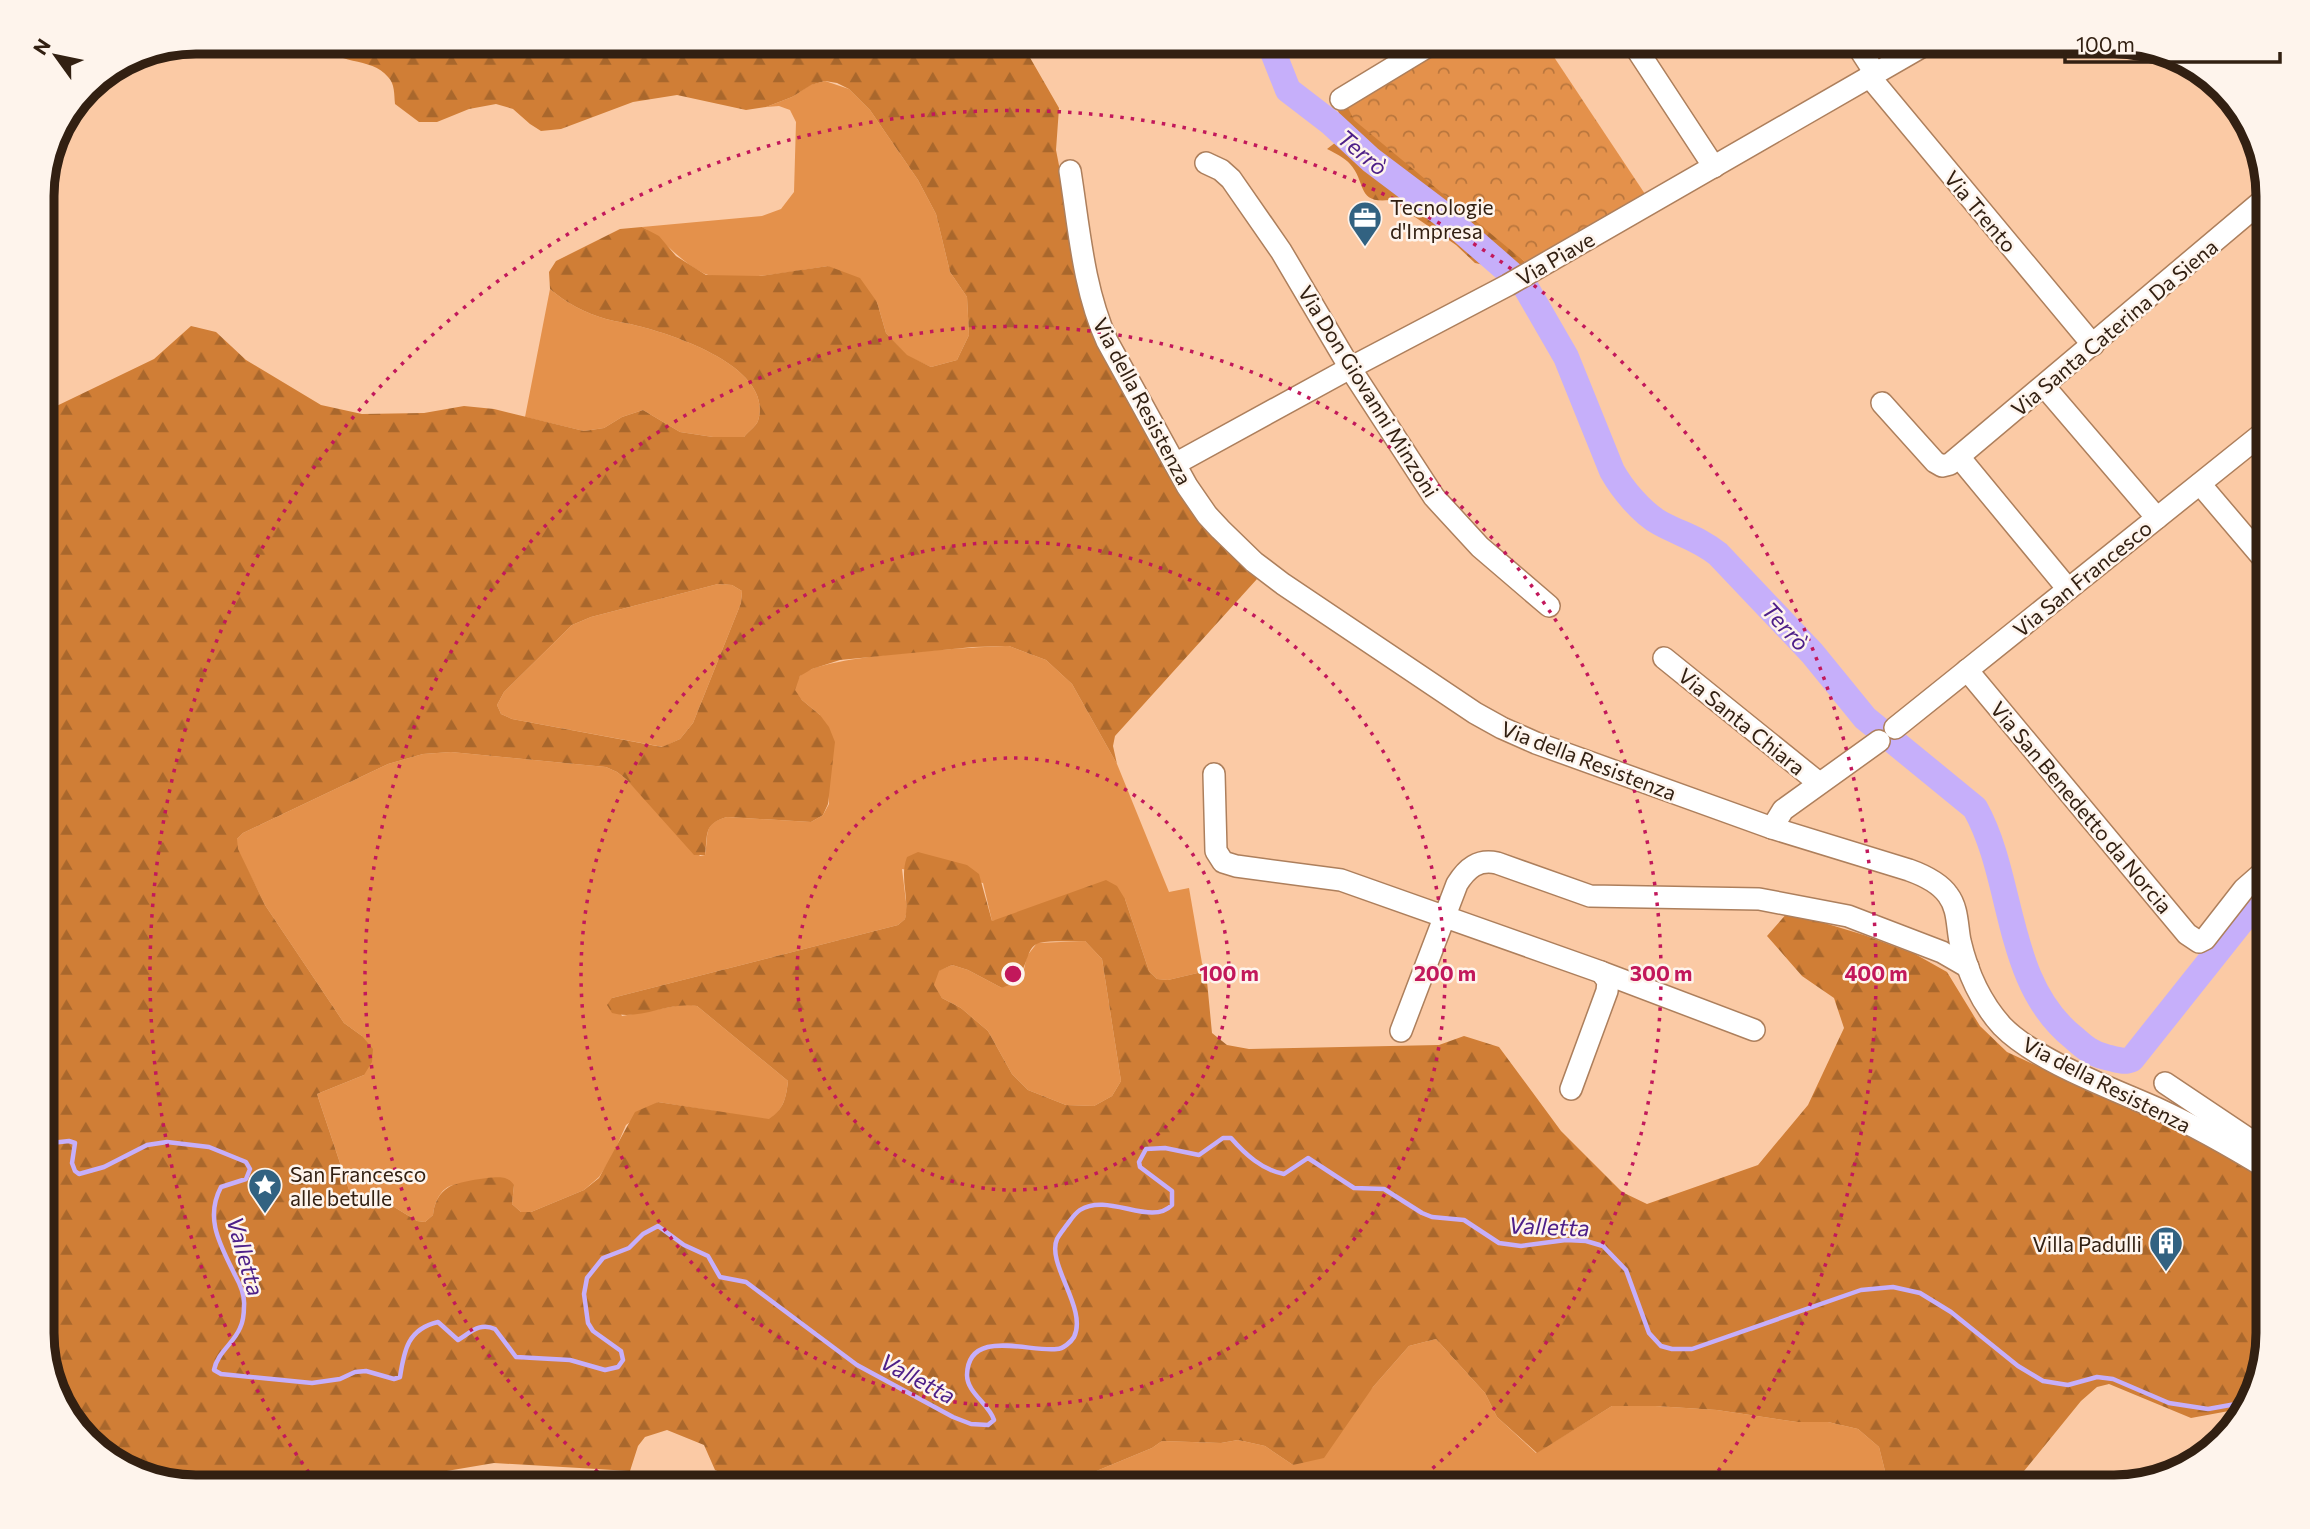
<svg xmlns="http://www.w3.org/2000/svg" width="2310" height="1529" font-family="Commissioner,sans-serif">
<style>
.grass{fill:#e4914b}
.forest{fill:url(#forest-firs);fill-rule:evenodd}
.park{fill:url(#park-crowns)}
.lines{fill:none;stroke-linecap:round;stroke-linejoin:round}
.stream{stroke:#c6affa;stroke-width:4.5}
.river{stroke:#c6affa;stroke-width:26}
.minor-casing{stroke:#ad7f5c;stroke-width:24}
.minor{stroke:#fff;stroke-width:21}
.ring{fill:none;stroke:#c2185b;stroke-width:3.5;stroke-dasharray:3.5 7}
.labels{text-anchor:middle;dominant-baseline:central;stroke-width:5;stroke-linejoin:round;paint-order:stroke}
.poi-label{font-size:21px;fill:#322012;stroke:#fef4ec;text-anchor:start}
.street-label{font-size:21px;fill:#322012;stroke:#fef4ec}
.water-label{font-size:23px;font-style:italic;fill:#4e2089;stroke:#fef4ec}
.rim{fill:none;stroke:#322012;stroke-width:9}
.centre{fill:#c2185b;stroke:#fef4ec;stroke-width:3.5}
.ring-label{font-size:21px;text-anchor:middle;font-weight:bold;fill:#c2185b;stroke:#fef4ec;stroke-width:5;stroke-linejoin:round;paint-order:stroke}
</style>
<defs>
<pattern id="forest-firs" width="22" height="20" patternUnits="userSpaceOnUse" patternTransform="scale(1.75)"><rect width="22" height="20" fill="#d07e36"/><path d="M5 1l3.5 6h-7zM16 11l3.5 6h-7z" fill="#a9672c"/></pattern>
<pattern id="park-crowns" width="20" height="18" patternUnits="userSpaceOnUse" patternTransform="scale(1.75)"><rect width="20" height="18" fill="#e4914b"/><path d="M2 6a3 3 0 1 1 6 0M12 15a3 3 0 1 1 6 0" fill="none" stroke="#b9763d"/></pattern>
</defs>
<rect width="100%" height="100%" fill="#fbcaa5"/>
<g class="grass">
<path d="M825 81 849 89 870 110 918 180 936 214 950 272 967 297 969 335 957 360 931 367 907 356 886 333 877 302 828 266C800 270 726 285 703 273 679 261 665 240 642 227L762 216 781 209 794 192 796 122 790 110 779 106 766 107 792 97 810 85Z"/>
<path d="M550 289C566 303 585 313 606 319 617 322 628 323 638 326 675 335 775 368 758 421 756 426 748 432 744 437H713L680 432 643 410 622 417 604 428 584 431 525 417Z"/>
<polygon points="718,584 732,585 742,591 741,603 693,723 680,739 663,747 512,719 501,714 497,705 504,692 572,625 591,617"/>
<path d="M1009 646 1046 660 1072 684 1117 764 1169 892 1189 888 1202 963 1206 971 1168 980 1157 979 1149 971 1125 899 992 921 983 883 902 869 907 910 905 919 898 925 612 998 622 1016 686 1004 697 1006 788 1081C786 1098 784 1109 769 1120L658 1102 626 1125 612 1157 599 1177 584 1190 531 1212H521L512 1204 514 1185C498 1185 468 1182 453 1185 440 1188 434 1204 433 1215L425 1222 417 1221 386 1202 349 1190 317 1094 364 1075 362 1036 344 1023 265 905 237 849V839L243 833 388 764 423 754 451 752 606 767 617 772 626 779 700 856 705 855C709 834 702 824 727 817L811 822 823 815 829 804 820 715 802 700 794 690C796 685 798 678 801 675 823 655 973 647 1009 646Z"/>
<polygon points="1085,941 1102,959 1121,1081 1112,1096 1094,1106 1066,1105 1028,1090 1012,1074 988,1031 961,1008 942,998 933,985 938,971 952,965 968,970 1002,988 1024,969 1027,956 1037,943"/>
<polygon points="1436,1339 1485,1393 1497,1417 1536,1453 1612,1406 1655,1406 1717,1410 1797,1422 1828,1422 1858,1429 1879,1447 1885,1471 1885,1487 1058,1487 1152,1448 1162,1441 1221,1443 1238,1440 1265,1446 1293,1465 1373,1387 1409,1346"/>
</g>
<g class="forest">
<path d="M320 42H1021L1059 108 1056 150 1091 329 1180 495 1257 579 1115 736 1113 746 1117 764 1072 684 1046 660 1009 646 973 647 840 660 812 669 800 676 795 690 802 700 820 715 829 727 835 742 828 804 823 815 811 822 727 817C703 824 708 834 705 855H694L626 779 617 772 606 767 451 752 423 754 388 764 243 833 237 839 238 849 265 905 344 1023 362 1036 373 1049 372 1062 364 1075 317 1094 349 1190 386 1202 417 1221 425 1222 433 1215C434 1203 439 1193 449 1187 457 1182 496 1175 505 1178 510 1180 511 1181 514 1185L512 1204 521 1212H531L584 1190 599 1178 635 1112 658 1102 769 1119C784 1109 786 1098 788 1081L697 1006C669 1001 640 1021 612 1013L607 1005 612 998 898 925 905 919C910 898 899 878 907 857L918 852 967 865 979 874 992 921 1106 880 1117 886 1125 899 1149 971 1157 979 1168 980 1206 971 1212 1033 1227 1045 1249 1049 1439 1045 1464 1036 1499 1047 1561 1131 1622 1192 1647 1204 1758 1165 1808 1105 1844 1028 1834 998 1802 976 1767 936 1788 912 1864 935 1915 954 1947 972 1980 1026 2007 1052 2116 1102 2176 1126 2268 1175V1333L2252 1386 2249 1387 2250 1391 2245 1408 2191 1418 2109 1384 2097 1387 2081 1401 2011 1487H1885V1471L1879 1447 1858 1429 1828 1422H1797L1717 1410 1655 1406H1612L1537 1453 1497 1417 1485 1393 1436 1339 1409 1346 1373 1387 1324 1458 1293 1465 1265 1446 1238 1440 1221 1443 1162 1441 1152 1448 1058 1487H756L715 1470 704 1445 667 1430 645 1437 638 1446 630 1471 494 1463 423 1475 276 1472 256 1478 254 1487H196L110 1461 62 1409 42 1342V413L154 359 191 326 216 332 246 360 321 405 362 414 424 413 464 406 494 409 584 431 604 428 622 417 643 410 680 432 713 437H744C748 432 756 426 758 421 775 368 675 335 638 326 628 323 617 322 606 319 585 313 566 303 550 289L549 272 556 261 620 229 642 227 659 236 676 256 706 275 760 276 828 266 860 278 877 302 886 333 907 355 931 367 957 360 969 335 967 297 950 272 936 214 918 180 870 110 849 89 837 83 825 81 811 85 792 97 766 107 746 110 677 95 633 102 561 129 541 131 530 124 513 109 496 104 469 109 437 122H419L395 104C394 94 395 84 388 77 372 56 333 66 320 42ZM718 584 732 585 742 591 741 603 693 723 680 739 662 747 512 719 501 714 497 705 504 692 572 625 591 617ZM1085 941 1102 959 1121 1081 1112 1096 1094 1106 1066 1105 1028 1090 1012 1074 988 1031 961 1008 942 998 934 985 939 971 952 965 968 970 1002 988C1032 977 1022 948 1039 943 1053 940 1071 942 1085 941Z"/>
<path d="M1346 104 1452 192 1525 262 1513 271 1427 193C1413 186 1407 172 1394 163 1388 159 1380 161 1374 157 1355 145 1346 128 1337 109Z"/>
<path d="M1340 139 1426 205 1498 268 1475 263 1456 245 1390 200C1356 204 1367 183 1350 164 1345 158 1335 153 1327 149Z"/>
</g>
<polygon class="park" points="1451,42 1544,42 1645,194 1525,262 1354,120 1346,104"/>
<g class="lines">
<path class="stream" d="M42 1144 69 1141 75 1143 72 1163 75 1171 79 1174 104 1167 147 1145 167 1142 209 1147 246 1162 250 1169 246 1179 221 1187C204 1219 221 1246 235 1275 240 1284 245 1296 244 1306 244 1313 243 1322 240 1328 234 1343 217 1353 214 1370L221 1374 312 1383 340 1379 355 1372 366 1371 394 1379 400 1377C404 1350 408 1329 438 1322L458 1340C471 1332 480 1322 495 1329L516 1357 570 1360 605 1370 618 1367 623 1360 621 1351 593 1331 588 1323 584 1294 587 1278 603 1258 629 1248 643 1234 658 1226 684 1245 708 1256 720 1277 746 1282 857 1365 953 1417 971 1424 988 1425 994 1420C989 1404 967 1393 967 1375 968 1327 1031 1353 1057 1349 1063 1349 1071 1342 1074 1337 1088 1309 1046 1264 1057 1239 1059 1235 1063 1230 1066 1226 1070 1221 1074 1214 1080 1210 1108 1192 1151 1227 1172 1205V1191L1140 1167 1139 1162 1146 1149 1165 1148 1199 1155 1223 1138H1231C1245 1154 1262 1170 1284 1174L1308 1158 1354 1188 1384 1189 1422 1213 1432 1217 1464 1220 1499 1243 1521 1246 1566 1240 1586 1241 1603 1246 1626 1270 1649 1333 1661 1346 1672 1349H1692L1861 1290 1893 1287 1920 1293 1951 1312 2018 1366 2043 1381 2068 1385 2097 1377 2113 1379 2169 1403 2208 1409 2247 1402"/>
<path class="river" d="M1269 42 1288 90 1331 123 1371 160 1440 212 1525 286 1566 357 1612 471C1622 489 1642 513 1660 523 1682 535 1698 538 1718 554L1812 653 1865 718 1975 808C2015 879 2004 983 2074 1038 2084 1047 2092 1054 2106 1057 2114 1059 2124 1063 2132 1059L2268 888"/>
<g class="minor-casing">
<g id="minor">
<polyline points="1632,42 1714,167"/>
<polyline points="1855,42 1875,73"/>
<polyline points="1869,76 2093,345"/>
<polyline points="1341,99 1435,42"/>
<polyline points="1206,163 1221,170 1231,179 1281,251 1350,368 1434,497 1480,547 1549,606"/>
<path d="M1070 171C1079 227 1083 288 1107 341L1187 486 1207 515 1220 529 1254 562 1283 584 1475 713 1502 728 1536 743 1772 828 1909 870C1923 875 1939 882 1948 895 1958 908 1957 926 1960 941 1967 971 1981 1003 2002 1026 2036 1061 2111 1088 2156 1108 2195 1126 2232 1147 2268 1169"/>
<polyline points="2044,386 2157,518"/>
<polyline points="1882,403 1935,462 1942,466 1950,464 2268,196"/>
<polyline points="1959,457 2068,589"/>
<polyline points="1175,464 1350,368 1508,285 1930,42"/>
<polyline points="2200,484 2268,564"/>
<polyline points="1664,658 1819,783"/>
<polyline points="1967,670 2187,934 2199,942 2205,939 2244,889 2268,868"/>
<polyline points="1895,728 2268,429"/>
<polyline points="1214,774 1216,851 1223,862 1236,866 1341,880 1601,972 1608,981 1607,991 1571,1089"/>
<polyline points="1772,828 1783,810 1879,741"/>
<polyline points="1601,972 1754,1030"/>
<path d="M1401 1031 1457 884C1467 868 1478 859 1497 863L1590 896 1759 899 1848 916 1942 952 1968 967"/>
<polyline points="2165,1083 2268,1152"/>
</g>
</g>
<use href="#minor" class="minor"/>
</g>
<g class="ring">
<circle cx="1013" cy="974" r="216"/>
<circle cx="1013" cy="974" r="432"/>
<path d="M614 1485A648 648 0 1 1 1412 1485"/>
<path d="M315 1481A863 863 0 1 1 1711 1481"/>
</g>
<defs>
<g id="office-pin" transform="scale(1.75)"><path d="M0 17L-7.5 6A9.5 9.5 0 1 1 7.5 6Z" fill="#326281" stroke="#fef4ec"/><path d="M-6-3h4V-5.5h4V-3h4V5H-6ZM-1-4.5V-3h2v-1.5ZM-6 0V1H6V0Z" fill="#fff"/></g>
<g id="sight-pin" transform="scale(1.75)"><path d="M0 17L-7.5 6A9.5 9.5 0 1 1 7.5 6Z" fill="#326281" stroke="#fef4ec"/><path d="M0-6L1.8-2.2L6-1.7L2.9 1.2L3.7 5.4L0 3.3L-3.7 5.4L-2.9 1.2L-6-1.7L-1.8-2.2Z" fill="#fff"/></g>
<g id="building-pin" transform="scale(1.75)"><path d="M0 17L-7.5 6A9.5 9.5 0 1 1 7.5 6Z" fill="#326281" stroke="#fef4ec"/><path d="M-4-6H4V6H1V3H-1V6H-4ZM-2.5-4.3h1.7v1.8h-1.7ZM.8-4.3h1.7v1.8H.8ZM-2.5-1h1.7V.8h-1.7ZM.8-1h1.7V.8H.8Z" fill="#fff"/></g>
</defs>
<g fill-rule="evenodd">
<use href="#office-pin" x="1365" y="218"/>
<use href="#sight-pin" x="265" y="1185"/>
<use href="#building-pin" x="2166" y="1243"/>
</g>
<g class="labels">
<g class="poi-label">
<text x="1390" y="206">Tecnologie<tspan x="1390" dy="24">d'Impresa</tspan></text>
<text x="290" y="1173">San Francesco<tspan x="290" dy="24">alle betulle</tspan></text>
<text x="2142" y="1243" text-anchor="end">Villa Padulli</text>
</g>
<g class="street-label">
<text transform="translate(1981 211) rotate(50)">Via Trento</text>
<text transform="translate(1555 258) rotate(-30)">Via Piave</text>
<text transform="translate(2114 327) rotate(-40)">Via Santa Caterina Da Siena</text>
<text transform="translate(1369 391) rotate(58)">Via Don Giovanni Minzoni</text>
<text transform="translate(1143 401) rotate(62)">Via della Resistenza</text>
<text transform="translate(2082 578) rotate(-39)">Via San Francesco</text>
<text transform="translate(1742 721) rotate(39)">Via Santa Chiara</text>
<text transform="translate(1589 760) rotate(21)">Via della Resistenza</text>
<text transform="translate(2082 807) rotate(50)">Via San Benedetto da Norcia</text>
<text transform="translate(2107 1084) rotate(27)">Via della Resistenza</text>
</g>
<g class="water-label">
<text transform="translate(1363 152) rotate(40)">Terrò</text>
<text transform="translate(1786 626) rotate(47)">Terrò</text>
<text transform="translate(1549 1226) rotate(2)">Valletta</text>
<text transform="translate(246 1256) rotate(74)">Valletta</text>
<text transform="translate(918 1378) rotate(28)">Valletta</text>
</g>
</g>
<path d="M0 0H2310V1529H0ZM196 54H2114A142 142 0 0 1 2256 196V1333A142 142 0 0 1 2114 1475H196A142 142 0 0 1 54 1333V196A142 142 0 0 1 196 54Z" fill="#fef4ec" fill-rule="evenodd"/>
<path class="rim" d="M196 54H2114A142 142 0 0 1 2256 196V1333A142 142 0 0 1 2114 1475H196A142 142 0 0 1 54 1333V196A142 142 0 0 1 196 54Z"/>
<circle cx="1013" cy="974" r="10" class="centre"/>
<g class="ring-label">
<text x="1229" y="981">100 m</text>
<text x="1445" y="981">200 m</text>
<text x="1661" y="981">300 m</text>
<text x="1876" y="981">400 m</text>
</g>
<g transform="translate(56 56) rotate(303)" stroke="#fef4ec" stroke-width="5" paint-order="stroke">
<path d="M0-5L12 26L0 18L-12 26Z" fill="#322012"/>
<text y="-10" font-size="19" font-weight="bold" text-anchor="middle" fill="#322012">N</text>
</g>
<path d="M2065 52v10h215v-10" fill="none" stroke="#322012" stroke-width="3.5"/>
<text x="2076" y="52" font-size="21" fill="#322012" stroke="#fef4ec" stroke-width="5" paint-order="stroke">100 m</text>
</svg>
